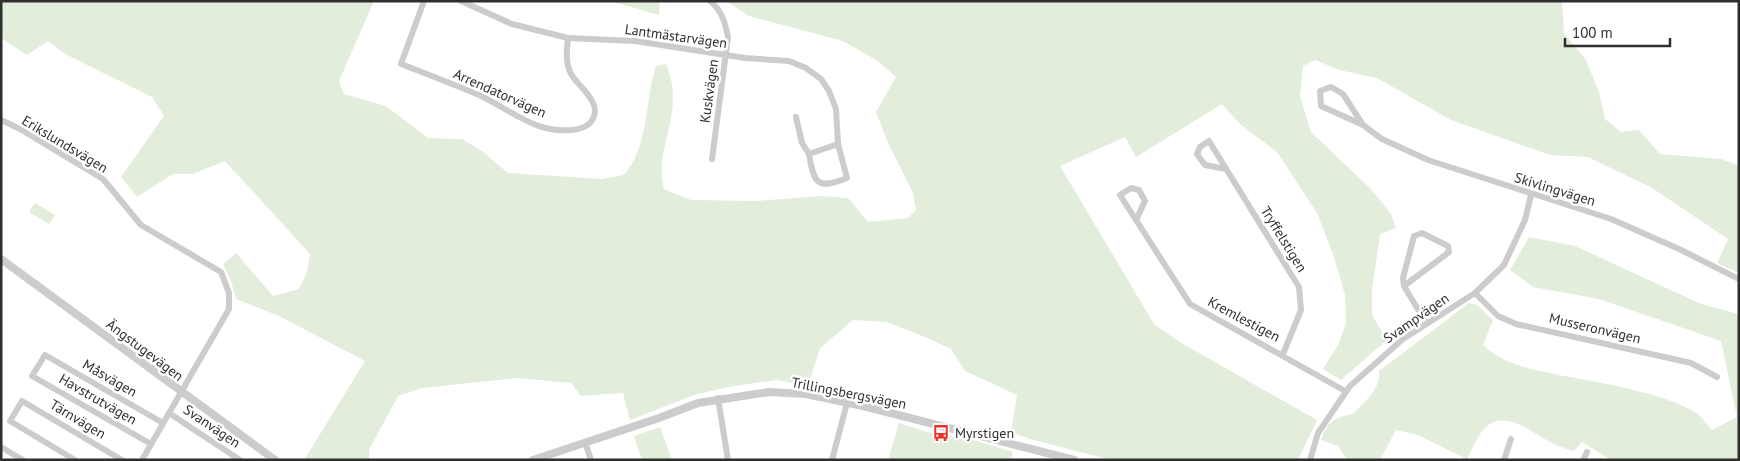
<svg xmlns="http://www.w3.org/2000/svg" width="1740" height="461" font-family="'PT Sans',sans-serif">
<style>
.green{fill:#e3eddc}
.lines{fill:none;stroke-linecap:round;stroke-linejoin:round}
.minor{stroke:#ccc;stroke-width:6}
.tertiary{stroke:#ccc;stroke-width:8}
.labels{text-anchor:middle;dominant-baseline:central;stroke-width:5;stroke-linejoin:round;paint-order:stroke}
.street-label{font-size:14px;fill:#2f2f2f;stroke:#fff}
.poi-label{font-size:14px;fill:#2f2f2f;stroke:#fff;text-anchor:start}
</style>
<rect width="100%" height="100%" fill="#fff"/>
<g class="green">
<path d="M1 1H374L339 81 344 94 386 106 428 138 462 139 482 151 508 173 602 179 624 175C650 144 644 102 656 66L666 64C687 113 653 146 664 189L691 200 756 201 823 196 848 198 868 222 908 218 916 210 913 193 888 143 876 112 896 77 878 61 843 41 749 16 726 1H1562L1564 33 1586 60 1599 92 1605 119 1621 132 1639 130 1660 154 1722 159 1739 166V273L1717 263 1728 239 1652 188 1588 157 1550 155 1451 120 1377 78 1339 70 1315 60 1303 66 1300 96 1311 132 1372 190 1391 214 1396 228 1380 234 1372 290V315L1387 340 1341 380 1323 369 1338 345 1346 323 1345 295 1333 254 1317 213 1277 152 1240 124 1222 104 1136 157 1125 137 1060 166 1154 324 1178 341 1317 420 1298 460H1111L1030 439 1011 432 1017 395 965 371 951 349 925 337 887 322 853 320 820 348 808 386 777 380 728 387 694 395 630 420 623 393 581 396 571 383 517 378 422 388 398 396 369 450V460H304L365 361 279 316 236 299 231 281 223 264 236 253 273 296 299 289 307 272 310 254 225 161 193 174H173L137 197 121 177 164 116 152 97 65 54 48 41 27 55 1 38Z"/>
<polygon points="610,1 660,1 659,15"/>
<polygon points="35,203 55,215 49,224 29,212"/>
<path d="M1529 237 1575 246 1701 304 1739 314V460H1611L1582 442 1574 451C1567 449 1559 447 1552 443 1533 434 1505 407 1484 429 1477 436 1472 450 1467 459L1418 435 1396 430 1380 460H1347L1338 446 1321 440C1326 423 1335 417 1353 414 1364 402 1381 389 1379 371L1469 303 1477 305 1493 320 1483 345C1504 365 1536 371 1564 376 1599 382 1668 394 1696 413 1702 417 1707 425 1712 430L1737 417 1721 341 1599 299 1533 287 1510 270Z"/>
<polygon points="899,423 927,432 974,440 1013,452 1011,460 888,460"/>
<polygon points="660,427 672,460 642,460 634,436"/>
</g>
<g class="lines">
<g class="minor">
<path d="M424 1 401 64C427 74 453 84 479 95 498 104 516 117 536 125 551 131 588 136 594 116 600 100 576 85 570 72 565 61 567 50 568 38"/>
<path d="M461 1 512 24 568 38 635 41 745 58 789 61 806 68 821 79 829 91 836 109 838 144 847 178C817 190 814 184 809 154L838 144"/>
<path d="M710 1C722 11 725 22 728 37L712 159"/>
<polyline points="796,117 802,143 809,154"/>
<polyline points="1,120 20,129 103,179 141,225 221,272 229,293 229,309 142,460"/>
<polyline points="1363,125 1343,94 1331,87 1320,91 1321,106 1363,125 1382,139 1428,160 1611,219 1679,249 1739,279"/>
<polyline points="1226,169 1205,165 1197,154 1200,147 1209,141 1299,287 1301,310 1283,354"/>
<polyline points="1136,220 1145,201 1139,190 1131,188 1120,195 1190,304 1345,391"/>
<polyline points="1404,286 1449,252 1448,246 1422,233 1414,236 1403,278 1404,286 1426,323"/>
<polyline points="1475,293 1498,316 1516,324 1691,363 1717,377"/>
<polyline points="718,398 728,460"/>
<polyline points="169,413 240,460"/>
<polyline points="585,442 591,460"/>
<polyline points="151,444 32,376 45,355 163,423"/>
<polyline points="1,447 23,460"/>
<polyline points="75,460 10,421 22,401 122,460"/>
<polyline points="832,460 847,403"/>
<polyline points="1310,460 1318,433 1350,386 1403,339 1475,293 1504,265 1525,220 1531,195"/>
<polyline points="1504,460 1511,439"/>
<polyline points="1583,460 1587,452"/>
</g>
<g class="tertiary">
<polyline points="1,259 275,460"/>
<polyline points="533,460 659,418 698,403 769,392 806,394 863,406 1074,460"/>
</g>
</g>
<defs>
<g id="bus-bare" transform="scale(1.35)"><path d="M-5-6H5V4H4V6H2V4H-2V6H-4V4H-5ZM-3.5-4V0h7V-4ZM-3.5 1.2v1.5H-2V1.2ZM2 1.2v1.5H3.5V1.2Z" fill="#f23025" stroke="#fff" stroke-width="2.5" paint-order="stroke"/></g>
</defs>
<g fill-rule="evenodd">
<use href="#bus-bare" x="941" y="433"/>
</g>
<g class="labels">
<g class="street-label">
<text transform="translate(676 36) rotate(8)">Lantmästarvägen</text>
<text transform="translate(709 91) rotate(-82)">Kuskvägen</text>
<text transform="translate(500 93) rotate(24)">Arrendatorvägen</text>
<text transform="translate(65 144) rotate(31)">Erikslundsvägen</text>
<text transform="translate(1555 189) rotate(17)">Skivlingvägen</text>
<text transform="translate(1284 239) rotate(58)">Tryffelstigen</text>
<text transform="translate(1416 318) rotate(-35)">Svampvägen</text>
<text transform="translate(1244 319) rotate(28)">Kremlestigen</text>
<text transform="translate(1595 328) rotate(13)">Musseronvägen</text>
<text transform="translate(145 350) rotate(37)">Ängstugevägen</text>
<text transform="translate(110 378) rotate(30)">Måsvägen</text>
<text transform="translate(849 393) rotate(11)">Trillingsbergsvägen</text>
<text transform="translate(98 399) rotate(30)">Havstrutvägen</text>
<text transform="translate(78 419) rotate(31)">Tärnvägen</text>
<text transform="translate(212 426) rotate(34)">Svanvägen</text>
</g>
<g class="poi-label">
<text x="955" y="433">Myrstigen</text>
</g>
</g>
<rect width="1740" height="461" fill="none" stroke="#2f2f2f" stroke-width="5"/>
<path d="M1565 38v8h105v-8" fill="none" stroke="#2f2f2f" stroke-width="2.5"/>
<text x="1572" y="38" font-size="15" fill="#2f2f2f" stroke="#ffffff" stroke-width="4" paint-order="stroke">100 m</text>
</svg>
